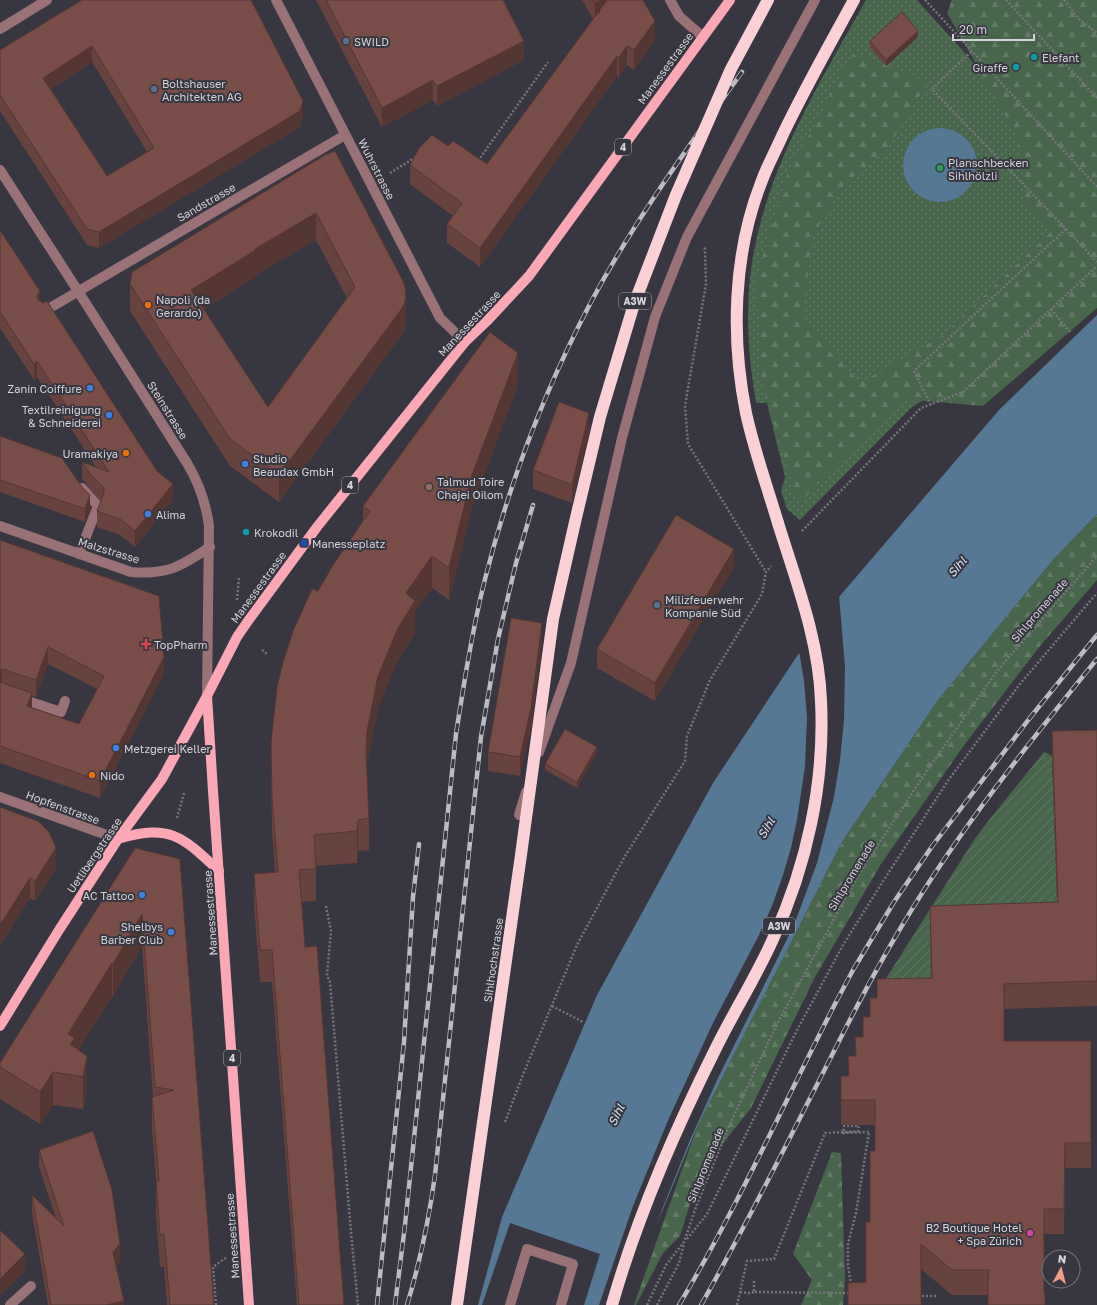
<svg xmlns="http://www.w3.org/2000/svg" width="1097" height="1305" font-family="'Golos Text',sans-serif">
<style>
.grass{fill:url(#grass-dots)}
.forest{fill:url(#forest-firs)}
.garden{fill:url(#garden-furrows)}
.water{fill:#557994}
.pier{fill:#383640}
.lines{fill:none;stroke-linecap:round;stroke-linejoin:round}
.path{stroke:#76747c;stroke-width:2.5;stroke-dasharray:2 2;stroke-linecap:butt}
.minor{stroke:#9a7177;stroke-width:10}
.major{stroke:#fba7b5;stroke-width:10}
.highway{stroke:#fbd1d7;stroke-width:12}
.rail-casing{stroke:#bebcc3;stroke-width:4.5}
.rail{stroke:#383640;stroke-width:3;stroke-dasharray:9;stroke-linecap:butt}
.path-bridge{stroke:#76747c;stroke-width:2.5;stroke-dasharray:2 2;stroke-linecap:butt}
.highway-bridge{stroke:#fbd1d7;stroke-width:12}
.wall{fill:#67423e;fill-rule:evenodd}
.shaded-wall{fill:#543632}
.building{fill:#784d48;stroke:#543632;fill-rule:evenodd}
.service-dot{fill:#5c6f8a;stroke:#383640;stroke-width:1.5}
.culture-dot{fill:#0f9aa8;stroke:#383640;stroke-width:1.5}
.leisure-dot{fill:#2e9e5b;stroke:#383640;stroke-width:1.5}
.food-dot{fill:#e8710a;stroke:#383640;stroke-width:1.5}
.shop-dot{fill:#3f7fe0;stroke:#383640;stroke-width:1.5}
.education-dot{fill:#8d6e63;stroke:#383640;stroke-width:1.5}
.transit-dot{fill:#1a4fb4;stroke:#383640;stroke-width:1.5}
.health-dot{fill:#e0444e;stroke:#383640;stroke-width:1.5}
.hotel-dot{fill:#d1479c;stroke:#383640;stroke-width:1.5}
.labels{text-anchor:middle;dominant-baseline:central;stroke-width:4;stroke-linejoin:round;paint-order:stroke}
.shield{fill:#383640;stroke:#a5a4ab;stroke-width:1}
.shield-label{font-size:10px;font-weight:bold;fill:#d4d3d9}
.poi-label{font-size:11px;fill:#d4d3d9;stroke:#383640;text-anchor:start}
.street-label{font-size:11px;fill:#d4d3d9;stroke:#383640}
.water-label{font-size:12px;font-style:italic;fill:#cfe6f9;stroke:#383640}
</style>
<defs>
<pattern id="grass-dots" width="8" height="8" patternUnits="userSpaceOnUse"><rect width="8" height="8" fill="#48664c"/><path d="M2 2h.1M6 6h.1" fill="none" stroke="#627b65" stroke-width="1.8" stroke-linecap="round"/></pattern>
<pattern id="forest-firs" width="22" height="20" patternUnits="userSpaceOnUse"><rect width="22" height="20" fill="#48664c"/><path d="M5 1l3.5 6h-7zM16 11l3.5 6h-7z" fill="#627b65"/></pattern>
<pattern id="garden-furrows" width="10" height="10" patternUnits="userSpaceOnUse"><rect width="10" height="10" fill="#48664c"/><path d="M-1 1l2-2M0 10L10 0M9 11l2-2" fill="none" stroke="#627b65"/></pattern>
</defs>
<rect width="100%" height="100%" fill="#383640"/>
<path class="grass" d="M866 0H917L1097 200 952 389 920 402 911 408 800 520 787 509 781 491 785 477 767 403H756C750 365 746 328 749 289 757 183 815 91 866 0Z"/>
<g class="forest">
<polygon points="952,0 1097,0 1097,308 983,406 903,399 798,504 762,383 756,280 785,179 854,52 928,82 885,152 843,185 812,237 803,318 860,383 943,335 1050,233 1027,209 1018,138 947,13"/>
<polygon points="1097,514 1097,580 1040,646 965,744 881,864 814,979 751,1108 707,1164 690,1204 680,1236 663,1253 636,1305 634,1305 697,1127 842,842 938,700 1053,560"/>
<polygon points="832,1152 841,1153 845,1279 843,1305 801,1305 812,1280 793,1254"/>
</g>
<polygon class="garden" points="1044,752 1052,756 1058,927 932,1011 878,991 974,840 989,820"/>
<g class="water">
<circle cx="940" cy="165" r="37"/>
<polygon points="1097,315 1097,514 1053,560 938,700 842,842 697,1127 640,1265 629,1305 478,1305 502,1217 597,995 713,783 795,659 839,597 999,410"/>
</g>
<g class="pier">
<polygon points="839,595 845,667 844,720 840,760 834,797 817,863 794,925 718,1078 690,1140 663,1207 629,1305 599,1305 633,1206 669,1118 713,1023 759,935 772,906 783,875 791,848 797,820 805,766 807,717 804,681 799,651"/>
<polygon points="510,1223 600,1254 584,1305 482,1305"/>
</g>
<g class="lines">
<g class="path">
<polyline points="925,0 1097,187"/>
<polyline points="1006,0 1097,98"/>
<polyline points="1064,0 1079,19 1097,33"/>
<polyline points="478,161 548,62"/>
<polyline points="390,173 416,157"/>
<polyline points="1066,229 1097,262"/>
<polyline points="704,248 705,249 706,284 685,406 688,444 766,572"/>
<polyline points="1051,309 1071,333"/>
<polyline points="931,405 914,371 1066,229 932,89 972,51"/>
<polyline points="802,531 921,408 963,392 1097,266"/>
<polyline points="237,600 239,577"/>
<polyline points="262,650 267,654"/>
<polyline points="177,818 184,793"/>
<polyline points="326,906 331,931 327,975 330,982 351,1232 358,1305"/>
<polyline points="552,1006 583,1022"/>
<polyline points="505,1122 522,1077 577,945 625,856 685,761 687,736 710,680 762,594 766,572 771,566"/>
<polyline points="687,1239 707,1214 796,1032 843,945 880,886 947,782 1020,684 1097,593"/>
<polyline points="754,1281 754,1292 852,1293"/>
<polyline points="851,1285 848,1265 848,1244 856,1213 869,1132"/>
<polyline points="740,1292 749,1293 754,1292"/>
<polyline points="918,1296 936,1296"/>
<polyline points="216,1305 213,1267 227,1257"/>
<polyline points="647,1305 666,1265 684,1242 696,1207 729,1126 776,1026 857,877 924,775 997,671 1097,556"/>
<polyline points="657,1305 679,1263 684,1243"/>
<polyline points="737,1305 747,1261 774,1259 825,1133 845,1132"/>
</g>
<g class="minor">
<polyline points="276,0 440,318 465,342"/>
<polyline points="670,0 679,16 703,37"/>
<polyline points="0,29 47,0"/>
<path d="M0 170 78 291 187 463C199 483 206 503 209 526L207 696"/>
<polyline points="43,312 345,135"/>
<path d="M0 526 131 572C167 575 180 567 210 547"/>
<polyline points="79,554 98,506 82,488"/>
<polyline points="0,692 61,712 65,701"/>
<polyline points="539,752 571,663 622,438 655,317 687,237 815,0"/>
<polyline points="0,797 118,839"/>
<polyline points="519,815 526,792"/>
<polyline points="10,1305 31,1286"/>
<polyline points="510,1305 527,1249 573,1264 561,1305"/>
</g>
<g class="major">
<polyline points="207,696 213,791 249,1305"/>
<path d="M118 839C170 823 183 837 219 871"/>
<polyline points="0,1026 59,930 118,839 162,779 207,696 237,637 248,621 317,527 465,342 486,322 529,276 730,0"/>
</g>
<path class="highway" d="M778 523C767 486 754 450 746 413 731 338 733 255 761 183 767 166 776 150 783 134 805 88 830 44 854 0"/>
<g class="rail-casing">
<g id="rail">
<polyline points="377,1305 404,1042 413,897 419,844"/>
<path d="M395 1305 405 1225 456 734C464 683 472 632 484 583 508 487 545 389 591 302 634 221 688 147 742 72"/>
<path d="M407 1305C420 1262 429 1219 435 1175L481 737 498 639 516 563 533 505"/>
<path d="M679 1305C737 1208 784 1103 836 1002L853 970 894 902 933 845 1029 719 1097 635"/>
<path d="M701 1305C746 1226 786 1145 827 1065 851 1017 875 970 903 924 959 830 1028 744 1097 659"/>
</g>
</g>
<use href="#rail" class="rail"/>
<polyline class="path-bridge" points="845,1132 858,1131 859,1126 844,1126 843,1133 869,1132"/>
<g class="highway-bridge">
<polyline points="457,1305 521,855 553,619 575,522 600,417 634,304 676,195 731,69 768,0"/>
<path d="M612 1305C637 1217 674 1132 715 1050 733 1013 756 977 773 939 807 865 825 783 821 701 819 640 796 581 778 523"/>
</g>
</g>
<g class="wall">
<path d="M82 0 303 117 300 127 99 248 87 245 0 111V50ZM92 62 147 152 107 176 51 89Z"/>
<polygon points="316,0 503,0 524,60 437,106 433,100 382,127"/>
<polygon points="582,0 643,0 655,40 634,70 627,65 619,77 617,76 480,267 447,243 447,224 453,216 410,184 410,165 448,146 487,164 593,19"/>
<polygon points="918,37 886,66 870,48 870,41"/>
<path d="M325 155 406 324 403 333 279 502 230 466 130 311V284ZM316 240 347 298 268 407 204 309 256 277V275Z"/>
<polygon points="0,230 40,301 173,500 135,547 120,535 97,527 97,511 101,501 92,492 82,478 82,462 96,467 37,377 34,380 0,328"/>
<polygon points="518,385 472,507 449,600 432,588 415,612 415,633 398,660 378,708 367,763 367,769 369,818 369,850 358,851 357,863 316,866 316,901 302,902 305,947 344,1305 297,1305 272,982 260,982 254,906 254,874 275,872 272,830 271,775 271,743 318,591 363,520 363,506"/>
<polygon points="589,432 572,503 533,489 533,470"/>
<polygon points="0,436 90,508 85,522 0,492"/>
<path d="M0 540 164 674 100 798 0 763ZM48 664 97 689 79 724 32 708V696L36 697Z"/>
<polygon points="734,567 655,701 597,668 597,649"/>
<polygon points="542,641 531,727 520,776 488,771 488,752"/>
<polygon points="1097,730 1097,1006 1004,1009 1004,1041 1091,1041 1091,1168 1065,1168 1064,1234 1044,1234 988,1295 952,1295 921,1269 866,1282 875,1151 875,1125 841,1125 841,1076 848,1076 877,998 931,978 930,931 930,906 1057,902 1052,756 1052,731"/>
<polygon points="597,753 577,788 545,770 545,764"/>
<polygon points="0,807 56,868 35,901 30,898 0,945"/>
<polygon points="135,848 214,1305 167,1305 164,1267 160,1267 156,1214 156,1181 152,1129 152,1097 153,1097 142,946 113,996 112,996 78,1050 87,1089 83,1109 53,1105 40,1124 0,1099 0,1063"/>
<polygon points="39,1150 120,1262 116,1266 124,1305 48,1305 32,1213 32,1195 56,1218 39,1167"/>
</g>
<g class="shaded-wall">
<polygon points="602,0 610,0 600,12 599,11 599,21 595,23 595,3"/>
<polygon points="655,21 655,40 634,70 634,50"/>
<polygon points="918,31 918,37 886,66 886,60"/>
<polygon points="524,41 524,60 437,106 437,86"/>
<polygon points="92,46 92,62 43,94 43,78"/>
<polygon points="627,46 627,65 619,77 619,57"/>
<polygon points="617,56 617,76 480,267 480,248"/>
<polygon points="433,80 433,100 382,127 382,108"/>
<polygon points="303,101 303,117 300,127 99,248 99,232"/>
<polygon points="316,213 316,240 256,275 256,277 191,317 191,290 255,249"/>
<polygon points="40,291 40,306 37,296"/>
<polygon points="406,297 406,324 403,333 279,502 279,475"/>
<polygon points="518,353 518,385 472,507 449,600 449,568 472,475"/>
<polygon points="37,361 37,377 34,380 34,364"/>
<polygon points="589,413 589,432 572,503 572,485"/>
<polygon points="173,484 173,500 135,547 135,531"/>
<polygon points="90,495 90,508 85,522 85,509"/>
<polygon points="734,549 734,567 655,701 655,683"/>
<polygon points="432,556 432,588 415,612 415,633 398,660 378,708 367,763 366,783 366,751 367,731 378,676 406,593"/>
<polygon points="542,623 542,641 531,727 520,776 520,757"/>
<polygon points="48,647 48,664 36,697 36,680"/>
<polygon points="164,657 164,674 100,798 100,781"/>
<polygon points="2,669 2,686 0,686 0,670"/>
<polygon points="32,693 32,709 27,706"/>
<polygon points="597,747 597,753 577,788 577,782"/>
<polygon points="358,820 358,851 357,863 357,831"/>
<polygon points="56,848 56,868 35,901 35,881"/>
<polygon points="30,878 30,898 0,945 0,925"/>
<polygon points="142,914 142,946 113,996 113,964"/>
<polygon points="112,963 112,996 75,1056 75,1070 68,1034"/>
<polygon points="87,1056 87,1089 83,1109 83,1077"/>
<polygon points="53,1072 53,1105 40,1124 40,1092"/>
<polygon points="120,1244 120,1262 113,1270 113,1252"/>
<polygon points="25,1254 25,1271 0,1296 0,1279"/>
<polygon points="124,1301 124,1305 106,1305"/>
</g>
<g class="building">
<path d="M82 0H251L303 101 300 111 99 232 87 229 0 95V50ZM92 46 154 148 107 176 43 78Z"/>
<polygon points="326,0 503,0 524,41 437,86 433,80 382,108"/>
<polygon points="593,0 602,0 595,3"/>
<polygon points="607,0 643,0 655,21 634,50 627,46 619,57 617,56 480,248 447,224 462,203 410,165 419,148 432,135 448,146 453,141 487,164 596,15 600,12 599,11"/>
<polygon points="902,12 918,31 886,60 870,41"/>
<path d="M335 151 403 281 405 287 406 297 403 307 279 475 230 439 130 284 132 272 325 155ZM316 213 355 287 268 407 191 290 256 250 255 249Z"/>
<polygon points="0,230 40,291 37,296 38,300 43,303 47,301 157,471 173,484 135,531 120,519 97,511 104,493 104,488 92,476 82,462 109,472 37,361 34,364 0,312"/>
<polygon points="490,332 518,353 472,475 449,568 432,556 406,593 415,601 398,628 378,676 367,731 366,751 369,818 358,820 357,831 314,835 316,869 299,870 305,947 317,946 344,1305 299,1305 272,950 260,950 254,874 278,872 272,798 271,743 277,687 283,662 293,631 312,589 318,591 333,565 370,511 363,506"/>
<polygon points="559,402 589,413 572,485 533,470"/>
<polygon points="0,436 62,458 82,487 90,495 85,509 0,480"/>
<polygon points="676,515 734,549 655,683 597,649"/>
<polygon points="0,540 159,596 164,657 100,781 0,746 0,682 32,693 27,706 79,724 104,676 48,647 36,680 2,669 0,670"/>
<polygon points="511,618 542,623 531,708 520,757 488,752"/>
<polygon points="565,729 597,747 577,782 545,764"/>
<polygon points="1097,730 1097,981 1004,984 1004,1041 1091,1041 1091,1143 1065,1143 1064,1209 1044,1209 1044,1293 1045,1293 1045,1305 988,1305 988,1282 989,1270 952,1270 921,1244 921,1305 848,1305 848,1283 866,1282 866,1222 870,1222 870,1151 875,1151 875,1100 841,1100 841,1076 849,1076 848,1056 856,1056 855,1037 863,1037 863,1017 870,1017 870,998 877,998 877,979 932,978 930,906 1058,902 1052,731"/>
<polygon points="0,807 38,821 49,832 56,848 35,881 30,878 0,925"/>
<polygon points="135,848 180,859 214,1305 170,1305 164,1234 160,1235 156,1181 159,1181 152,1097 174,1090 155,1087 142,914 113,964 112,963 68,1034 75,1038 70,1044 87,1056 83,1077 53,1072 40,1092 0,1067 0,1063"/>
<polygon points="93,1131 112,1190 120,1244 113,1252 124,1301 106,1305 51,1305 32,1195 64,1226 39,1150"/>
<polygon points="0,1230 25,1254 0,1279"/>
</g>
<g class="service-dot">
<circle cx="346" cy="41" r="4"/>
<circle cx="154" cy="89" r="4"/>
<circle cx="657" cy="605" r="4"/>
</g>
<g class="culture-dot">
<circle cx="1034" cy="57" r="4"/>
<circle cx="1016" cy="67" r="4"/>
<circle cx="246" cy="532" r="4"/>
</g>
<circle class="leisure-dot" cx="940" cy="168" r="4"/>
<g class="food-dot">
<circle cx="148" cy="305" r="4"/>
<circle cx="126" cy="453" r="4"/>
<circle cx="92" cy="775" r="4"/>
</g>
<g class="shop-dot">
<circle cx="90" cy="388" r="4"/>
<circle cx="109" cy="415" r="4"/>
<circle cx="245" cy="464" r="4"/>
<circle cx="148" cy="514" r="4"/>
<circle cx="116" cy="748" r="4"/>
<circle cx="142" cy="895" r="4"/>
<circle cx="171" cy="932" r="4"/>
</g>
<circle class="education-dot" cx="429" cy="487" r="4"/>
<rect class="transit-dot" x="300" y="539" width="8" height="8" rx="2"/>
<path class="health-dot" d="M144 638h4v4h4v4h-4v4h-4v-4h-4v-4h4z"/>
<circle class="hotel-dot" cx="1030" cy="1233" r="4"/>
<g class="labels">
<g class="shield">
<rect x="615" y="139" width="16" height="16" rx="3"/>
<rect x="619" y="293" width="32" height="16" rx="3"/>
<rect x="342" y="477" width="16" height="16" rx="3"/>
<rect x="763" y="918" width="32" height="16" rx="3"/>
<rect x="224" y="1050" width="16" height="16" rx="3"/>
</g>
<g class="shield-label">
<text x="623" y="147">4</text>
<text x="635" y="301">A3W</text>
<text x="350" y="485">4</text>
<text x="779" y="926">A3W</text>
<text x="232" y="1058">4</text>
</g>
<g class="poi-label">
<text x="354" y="41">SWILD</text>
<text x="1042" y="57">Elefant</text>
<text x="1008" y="67" text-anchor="end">Giraffe</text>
<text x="162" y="83">Boltshauser<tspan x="162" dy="13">Architekten AG</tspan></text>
<text x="948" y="162">Planschbecken<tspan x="948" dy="13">Sihlhölzli</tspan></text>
<text x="156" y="299">Napoli (da<tspan x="156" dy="13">Gerardo)</tspan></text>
<text x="82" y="388" text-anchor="end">Zanin Coiffure</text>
<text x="101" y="409" text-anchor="end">Textilreinigung<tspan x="101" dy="13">&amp; Schneiderei</tspan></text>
<text x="118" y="453" text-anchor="end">Uramakiya</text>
<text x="253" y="458">Studio<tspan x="253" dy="13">Beaudax GmbH</tspan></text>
<text x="437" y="481">Talmud Toire<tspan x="437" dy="13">Chajei Oilom</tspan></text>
<text x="156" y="514">Alima</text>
<text x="254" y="532">Krokodil</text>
<text x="312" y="543">Manesseplatz</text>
<text x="665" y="599">Milizfeuerwehr<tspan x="665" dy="13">Kompanie Süd</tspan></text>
<text x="154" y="644">TopPharm</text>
<text x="124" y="748">Metzgerei Keller</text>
<text x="100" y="775">Nido</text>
<text x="134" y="895" text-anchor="end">AC Tattoo</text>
<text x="163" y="926" text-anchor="end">Shelbys<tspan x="163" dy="13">Barber Club</tspan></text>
<text x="1022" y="1227" text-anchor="end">B2 Boutique Hotel<tspan x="1022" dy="13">+ Spa Zürich</tspan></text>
</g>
<g class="street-label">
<text transform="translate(665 68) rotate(-54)">Manessestrasse</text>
<text transform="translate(377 169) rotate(63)">Wuhrstrasse</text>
<text transform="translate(206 202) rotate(-30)">Sandstrasse</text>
<text transform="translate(469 323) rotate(-47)">Manessestrasse</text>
<text transform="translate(168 410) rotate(58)">Steinstrasse</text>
<text transform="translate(109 550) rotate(17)">Malzstrasse</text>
<text transform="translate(258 587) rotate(-54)">Manessestrasse</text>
<text transform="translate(1039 610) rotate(-49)">Sihlpromenade</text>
<text transform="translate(63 807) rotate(20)">Hopfenstrasse</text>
<text transform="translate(94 855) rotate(-56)">Uetlibergstrasse</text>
<text transform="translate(851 875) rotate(-59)">Sihlpromenade</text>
<text transform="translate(210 913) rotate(-94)">Manessestrasse</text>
<text transform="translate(493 960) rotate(-82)">Sihlhochstrasse</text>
<text transform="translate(705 1165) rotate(-68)">Sihlpromenade</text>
<text transform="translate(232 1236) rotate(-94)">Manessestrasse</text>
</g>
<g class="water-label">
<text transform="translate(957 567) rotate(-50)">Sihl</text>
<text transform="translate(766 828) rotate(-59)">Sihl</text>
<text transform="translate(616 1115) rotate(-64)">Sihl</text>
</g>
</g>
<g transform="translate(1061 1269) rotate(7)"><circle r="19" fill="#383640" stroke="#76757d"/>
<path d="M0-3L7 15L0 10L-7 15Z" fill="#f49d8b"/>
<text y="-6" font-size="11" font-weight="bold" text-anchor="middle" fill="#d4d3d9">N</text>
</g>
<path d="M953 34v6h81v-6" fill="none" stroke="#d4d3d9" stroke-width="2"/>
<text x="959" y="34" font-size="12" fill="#d4d3d9" stroke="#383640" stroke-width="3" paint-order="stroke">20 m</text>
</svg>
